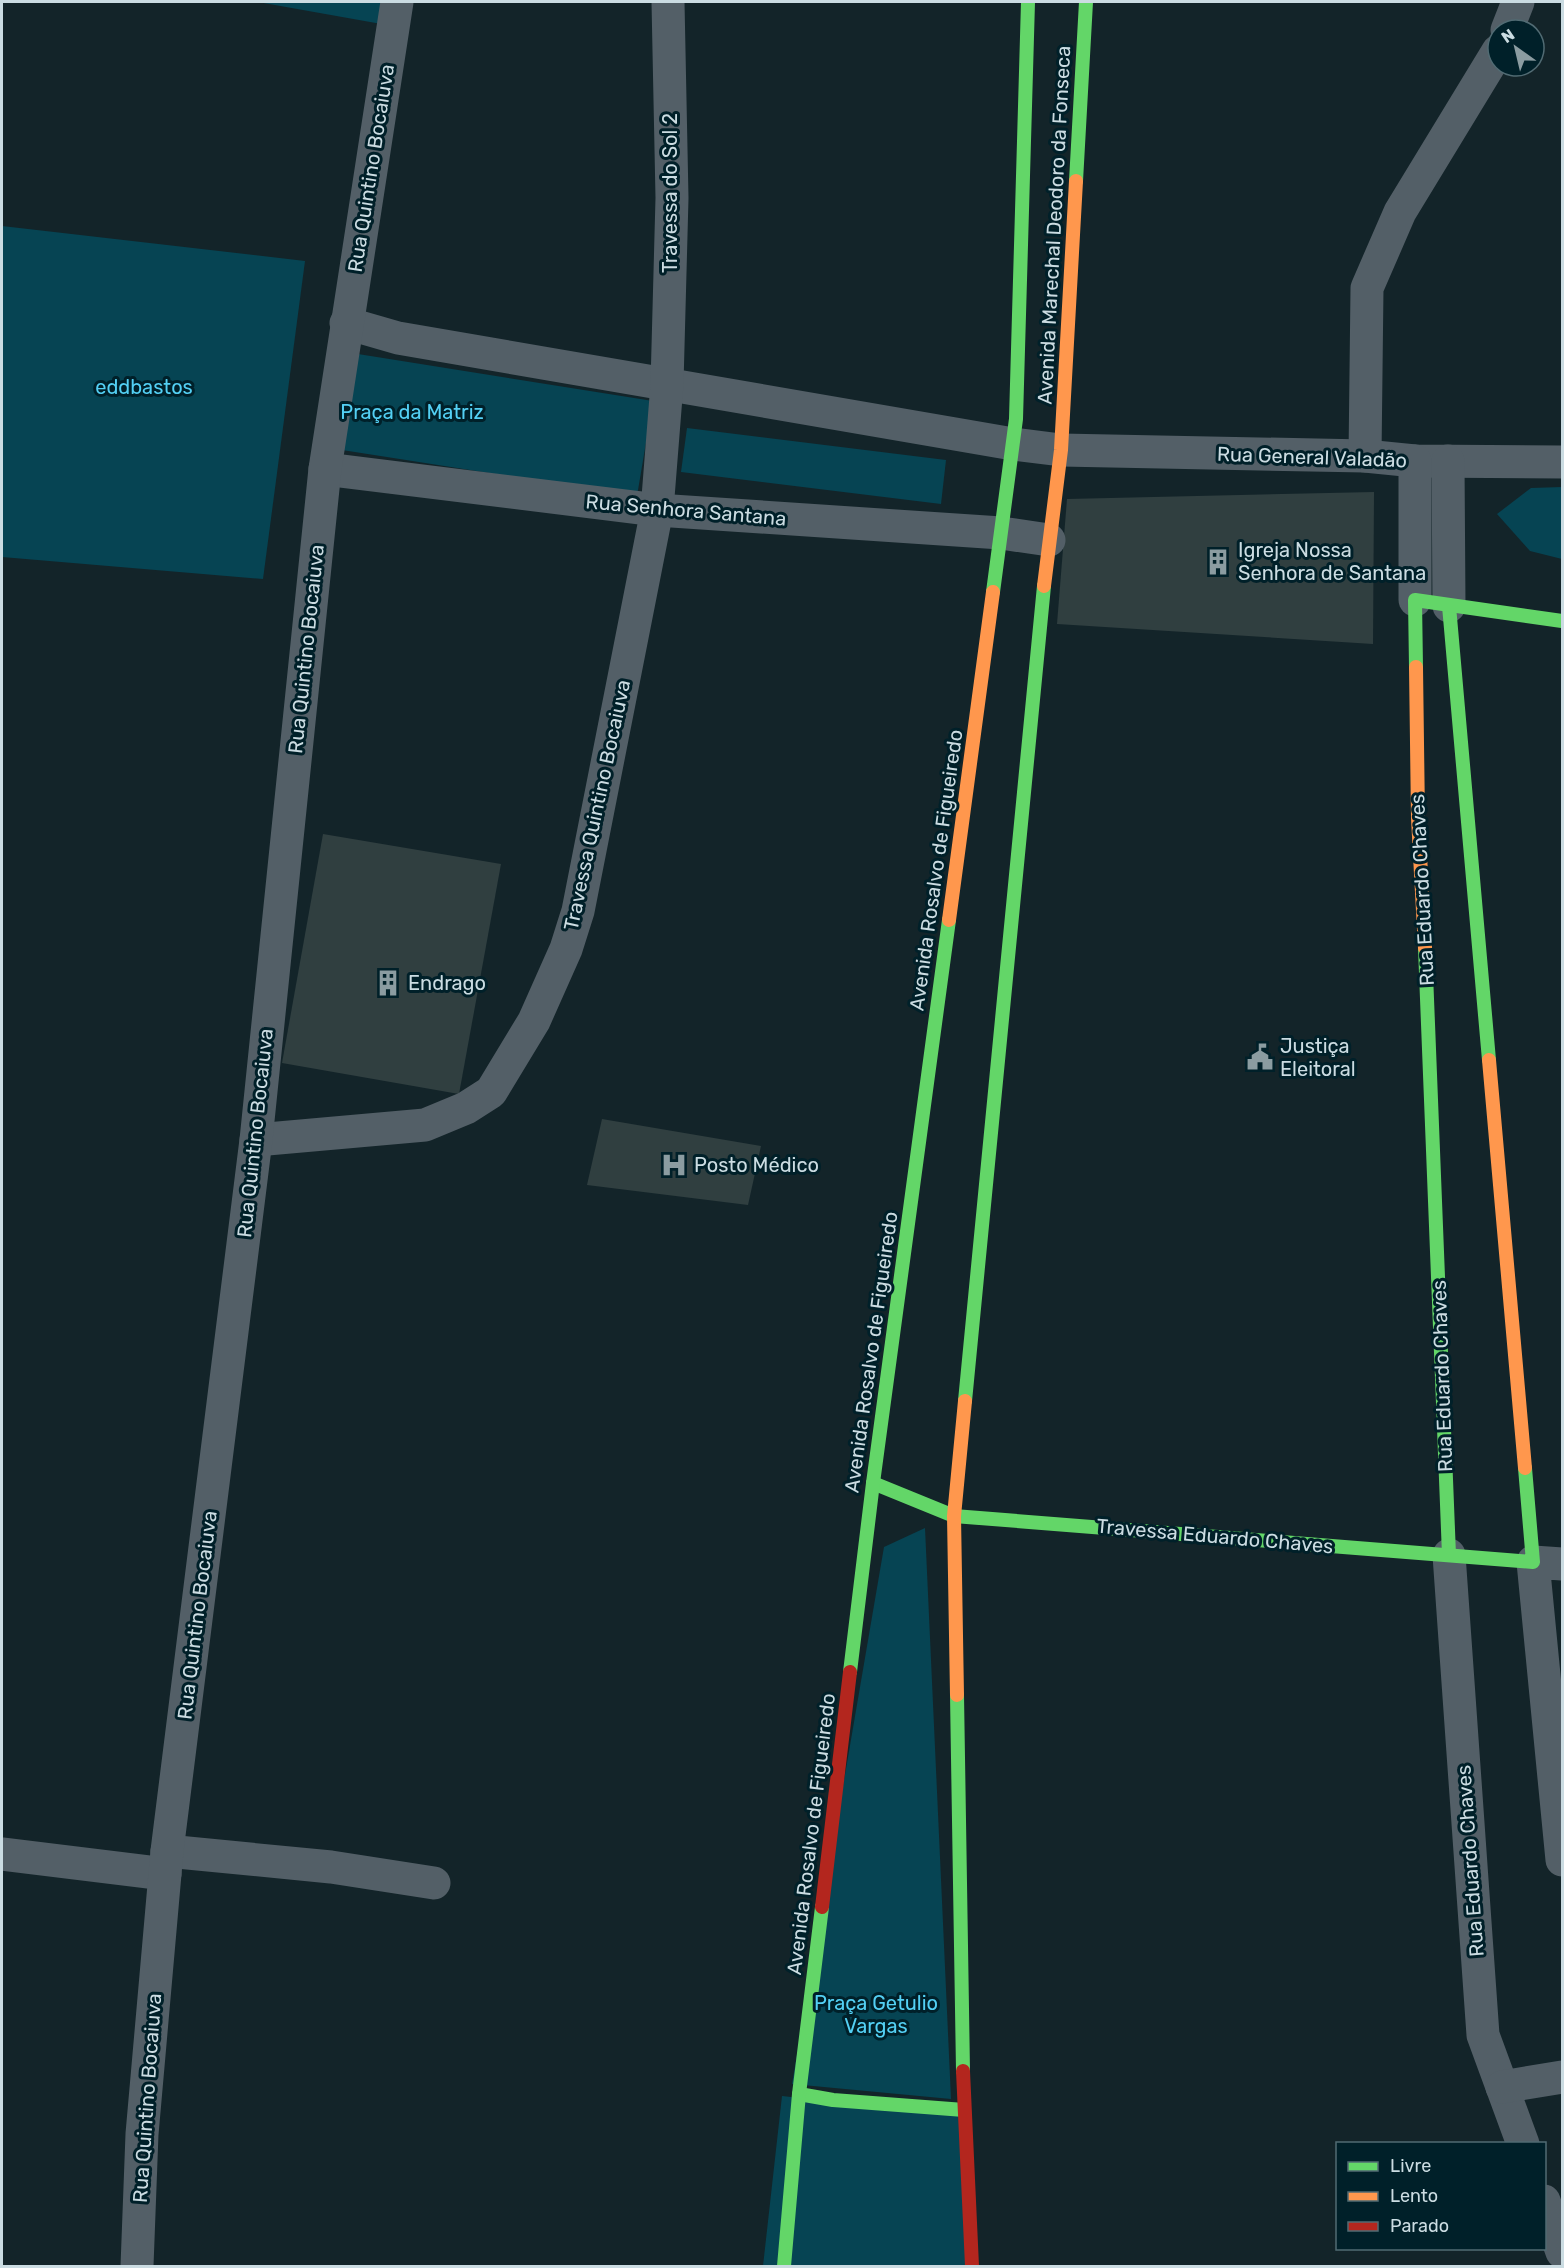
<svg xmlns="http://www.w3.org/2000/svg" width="1564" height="2268" font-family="Rubik,sans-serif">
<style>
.green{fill:#064453}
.building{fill:#303f40}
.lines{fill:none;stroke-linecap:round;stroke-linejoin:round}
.street{stroke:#535f67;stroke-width:33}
.fast{stroke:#63d668;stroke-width:14}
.slow{stroke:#ff974d;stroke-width:14}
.jam{stroke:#b3261e;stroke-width:14}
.labels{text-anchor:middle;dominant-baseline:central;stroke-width:6;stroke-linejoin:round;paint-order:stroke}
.street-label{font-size:20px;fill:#cbdce2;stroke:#002029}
.park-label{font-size:20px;fill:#53d0f4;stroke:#002029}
.poi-label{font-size:20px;fill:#cbdce2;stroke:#002029;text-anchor:start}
</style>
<rect width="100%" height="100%" fill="#132429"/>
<g class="green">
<polygon points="258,2 392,2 387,25"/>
<polygon points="2,226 305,261 263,579 2,557"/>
<polygon points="358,354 653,401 637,496 342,450"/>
<polygon points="687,428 946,460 941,504 681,472"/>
<polygon points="1562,487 1562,559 1530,551 1497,514 1531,488"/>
<polygon points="925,1528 951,2099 792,2084 884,1547"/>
<polygon points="782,2096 961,2116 969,2266 763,2266"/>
</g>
<g class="building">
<polygon points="1374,492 1373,644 1057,624 1067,499"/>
<polygon points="323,834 501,864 459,1094 282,1063"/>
<polygon points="602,1119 761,1146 748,1205 587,1185"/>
</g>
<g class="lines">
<g class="street">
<polyline points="1507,30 1518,2"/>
<polyline points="346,323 398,338 1013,444 1061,450 1365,456 1415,461 1562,462"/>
<polyline points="1365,456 1367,288 1400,212 1498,51"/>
<polyline points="1448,461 1449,606"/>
<polyline points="325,469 657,510 1001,533 1049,540"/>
<polyline points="1415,600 1415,461"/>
<polyline points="256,1140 425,1125 466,1108 491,1092 534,1021 566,949 578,911 657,510 667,384 672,198 668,2"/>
<polyline points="1449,1555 1483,2035 1523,2144"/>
<polyline points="1562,1564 1533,1562 1562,1860"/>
<polyline points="167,1851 331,1867 434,1883"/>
<polyline points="2,1854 165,1874"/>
<polyline points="1502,2087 1562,2077"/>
<polyline points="1544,2201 1562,2252"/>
<polyline points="137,2266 142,2134 167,1851 256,1140 325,469 397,2"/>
</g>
<g class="fast">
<polyline points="1076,181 1086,2"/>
<polyline points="993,592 1016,419 1028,2"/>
<polyline points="1449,606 1489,1060"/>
<polyline points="1416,667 1415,600 1562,621"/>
<polyline points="1425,948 1449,1555"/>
<polyline points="965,1401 1044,586"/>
<polyline points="873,1483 954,1516 1533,1562 1525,1468"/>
<polyline points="850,1672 873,1483 949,920"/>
<polyline points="957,1695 963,2071"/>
<polyline points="799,2094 833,2100 964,2110"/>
<polyline points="784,2266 799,2094 822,1907"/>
</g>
<g class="slow">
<polyline points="1044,586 1061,450 1076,181"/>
<polyline points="1416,667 1418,818 1425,948"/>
<polyline points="949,920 993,592"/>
<polyline points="1489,1060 1525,1468"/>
<polyline points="957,1695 954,1516 965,1401"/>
</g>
<g class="jam">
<polyline points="822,1907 850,1672"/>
<polyline points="963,2071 972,2266"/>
</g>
</g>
<defs>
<g id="building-bare" transform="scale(2.07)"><path d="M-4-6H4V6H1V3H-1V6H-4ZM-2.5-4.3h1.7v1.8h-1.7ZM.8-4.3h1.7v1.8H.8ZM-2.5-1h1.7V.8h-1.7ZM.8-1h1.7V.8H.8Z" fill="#8b9ca1" stroke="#002029" stroke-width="2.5" paint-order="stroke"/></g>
<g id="civic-bare" transform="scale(2.07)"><path d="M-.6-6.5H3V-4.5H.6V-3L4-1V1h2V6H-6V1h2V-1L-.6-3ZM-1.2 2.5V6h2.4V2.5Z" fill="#8b9ca1" stroke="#002029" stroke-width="2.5" paint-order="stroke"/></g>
<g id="hospital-bare" transform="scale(2.07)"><path d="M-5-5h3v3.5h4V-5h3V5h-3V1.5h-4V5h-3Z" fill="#8b9ca1" stroke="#002029" stroke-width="2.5" paint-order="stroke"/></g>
</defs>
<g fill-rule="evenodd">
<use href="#building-bare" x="1218" y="562"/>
<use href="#building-bare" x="388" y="983"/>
<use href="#civic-bare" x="1260" y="1057"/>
<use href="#hospital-bare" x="674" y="1165"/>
</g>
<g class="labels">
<g class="street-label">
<text transform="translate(371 168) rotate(-81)">Rua Quintino Bocaiuva</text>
<text transform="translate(670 193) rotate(-90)">Travessa do Sol 2</text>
<text transform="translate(1054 225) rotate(-87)">Avenida Marechal Deodoro da Fonseca</text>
<text transform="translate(1312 457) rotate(2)">Rua General Valadão</text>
<text transform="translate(686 510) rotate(5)">Rua Senhora Santana</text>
<text transform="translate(306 649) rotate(-84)">Rua Quintino Bocaiuva</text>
<text transform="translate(597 805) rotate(-78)">Travessa Quintino Bocaiuva</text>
<text transform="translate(936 870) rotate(-82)">Avenida Rosalvo de Figueiredo</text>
<text transform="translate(1422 890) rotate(-93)">Rua Eduardo Chaves</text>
<text transform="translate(255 1133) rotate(-84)">Rua Quintino Bocaiuva</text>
<text transform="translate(871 1352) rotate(-82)">Avenida Rosalvo de Figueiredo</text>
<text transform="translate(1442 1376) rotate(-92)">Rua Eduardo Chaves</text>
<text transform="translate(1215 1536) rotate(5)">Travessa Eduardo Chaves</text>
<text transform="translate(197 1615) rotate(-83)">Rua Quintino Bocaiuva</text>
<text transform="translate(811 1834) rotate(-83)">Avenida Rosalvo de Figueiredo</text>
<text transform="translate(1470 1861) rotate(-94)">Rua Eduardo Chaves</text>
<text transform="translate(147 2098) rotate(-86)">Rua Quintino Bocaiuva</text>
</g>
<g class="park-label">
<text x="144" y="387">eddbastos</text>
<text x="412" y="412">Praça da Matriz</text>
<text x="876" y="2003">Praça Getulio<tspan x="876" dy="23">Vargas</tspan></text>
</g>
<g class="poi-label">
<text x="1238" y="550">Igreja Nossa<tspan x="1238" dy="23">Senhora de Santana</tspan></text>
<text x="408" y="983">Endrago</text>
<text x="1280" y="1046">Justiça<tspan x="1280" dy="23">Eleitoral</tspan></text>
<text x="694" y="1165">Posto Médico</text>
</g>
</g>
<rect width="1564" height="2268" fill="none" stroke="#cbdce2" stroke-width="6"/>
<rect x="1336" y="2142" width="210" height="108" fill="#002029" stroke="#516b73" stroke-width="1.5"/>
<rect x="1348" y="2162" width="30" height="9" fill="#63d668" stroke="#516b73" stroke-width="1.5"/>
<text x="1390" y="2172" font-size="18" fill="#cbdce2">Livre</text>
<rect x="1348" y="2192" width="30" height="9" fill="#ff974d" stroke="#516b73" stroke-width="1.5"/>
<text x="1390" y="2202" font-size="18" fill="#cbdce2">Lento</text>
<rect x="1348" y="2222" width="30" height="9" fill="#b3261e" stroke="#516b73" stroke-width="1.5"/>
<text x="1390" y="2232" font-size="18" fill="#cbdce2">Parado</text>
<g transform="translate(1516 48) rotate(326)"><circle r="28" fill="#002029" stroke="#516b73" stroke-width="1.5"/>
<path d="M0-4.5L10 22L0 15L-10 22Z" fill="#8b9ca1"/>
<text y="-9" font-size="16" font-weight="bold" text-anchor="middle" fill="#cbdce2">N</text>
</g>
</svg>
